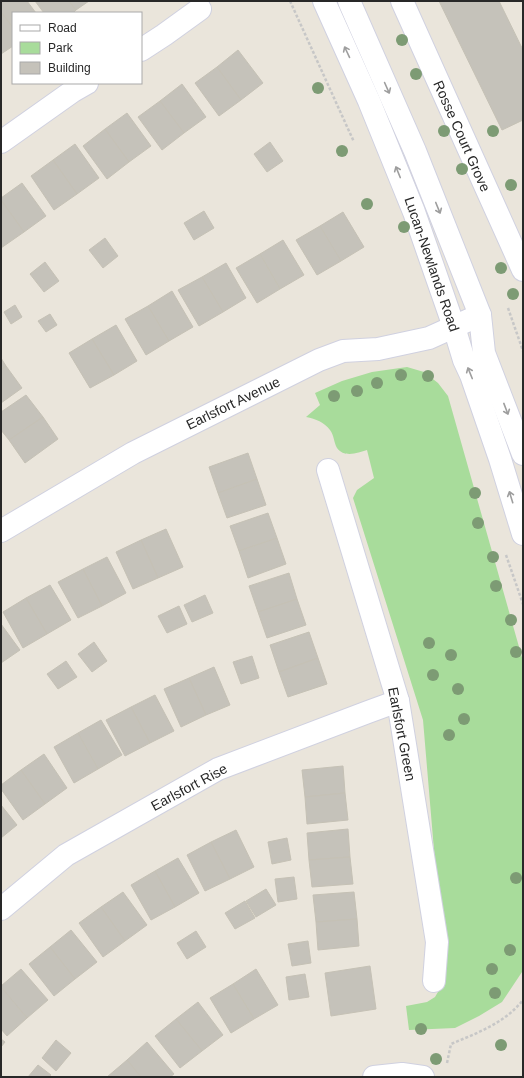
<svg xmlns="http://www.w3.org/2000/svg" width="524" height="1078" font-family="Helvetica,sans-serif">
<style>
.green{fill:#a8dc9b}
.building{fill:#c5c2ba;stroke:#c5c1b5}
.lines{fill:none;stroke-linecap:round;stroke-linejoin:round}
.minor-casing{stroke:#d0d1e0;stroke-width:24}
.path{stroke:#c7c7c7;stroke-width:2.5;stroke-dasharray:3 2;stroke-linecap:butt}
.minor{stroke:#fff;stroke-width:22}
.tree{fill:#7d9b74}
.oneway{stroke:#9e9e9e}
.labels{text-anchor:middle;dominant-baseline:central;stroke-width:3;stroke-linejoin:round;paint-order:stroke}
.street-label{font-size:14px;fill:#282828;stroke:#fff}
</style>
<rect width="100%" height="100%" fill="#eae5db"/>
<path class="green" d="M407 367 424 372 438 383 448 396 523 661V964L522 972 502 1002 479 1016 455 1028 409 1030 406 1006 427 1002 435 997 445 980 423 720 353 498 357 490 374 478 367 450C358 453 344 458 337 448 334 443 334 435 330 430 324 422 316 419 306 417L320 405 315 393 342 381 372 372Z"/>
<g class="building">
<polygon points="4,1 27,1 36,13 13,13 13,28 1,12 1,3"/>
<polygon points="35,1 69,1 76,10 73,13 44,13"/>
<polygon points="69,1 89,1 76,10"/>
<polygon points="439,1 499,1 523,50 523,120 502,130"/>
<polygon points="1,12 13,28 13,46 1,54"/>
<polygon points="238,50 263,83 241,100 217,67"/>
<polygon points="217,67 241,100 219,116 195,83"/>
<polygon points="182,84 206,117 184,133 160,101"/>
<polygon points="160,101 184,133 162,150 138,117"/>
<polygon points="127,113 151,146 129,162 105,129"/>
<polygon points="105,129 129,162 107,179 83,146"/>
<polygon points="270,142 283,161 267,172 254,154"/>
<polygon points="75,144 99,178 77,194 53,160"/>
<polygon points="53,160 77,194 54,210 31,176"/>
<polygon points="22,183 46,216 24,232 1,200 1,198"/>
<polygon points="1,200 24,232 1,248"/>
<polygon points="204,211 214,228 194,240 184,223"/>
<polygon points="343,212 364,247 341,261 320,226"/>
<polygon points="320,226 341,261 317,275 296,240"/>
<polygon points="105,238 118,256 103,268 89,250"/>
<polygon points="283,240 304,275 280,289 260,254"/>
<polygon points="260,254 280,289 257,303 236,268"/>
<polygon points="45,262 59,281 44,292 30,274"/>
<polygon points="226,263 246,298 223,312 202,277"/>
<polygon points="202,277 223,312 199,326 178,290"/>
<polygon points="172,291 193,327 169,341 148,306"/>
<polygon points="15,305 22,317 11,324 4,312"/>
<polygon points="148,306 169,341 146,355 125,319"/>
<polygon points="50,314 57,325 46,332 38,321"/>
<polygon points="116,325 137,361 114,375 92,339"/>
<polygon points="92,339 114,375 90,388 69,353"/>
<polygon points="1,358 6,366 1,370"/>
<polygon points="6,366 22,388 1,403 1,370"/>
<polygon points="26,395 43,417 9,440 1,430 1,412"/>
<polygon points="43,417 58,439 25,463 9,440"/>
<polygon points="248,453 257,479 218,493 209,467"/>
<polygon points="257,479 266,505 227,518 218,493"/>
<polygon points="268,513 277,538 239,551 230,526"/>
<polygon points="166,529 183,567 158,578 141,540"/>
<polygon points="277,538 286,564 248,578 239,551"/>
<polygon points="141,540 158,578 133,589 116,552"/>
<polygon points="107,557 126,593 102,606 83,569"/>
<polygon points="83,569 102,606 78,618 58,582"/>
<polygon points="289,573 297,599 258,612 249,586"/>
<polygon points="50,585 71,620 47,634 26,598"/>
<polygon points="205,595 213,613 192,622 184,605"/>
<polygon points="26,598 47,634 23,648 3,612"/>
<polygon points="297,599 306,625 267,638 258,612"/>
<polygon points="179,606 187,624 167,633 158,616"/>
<polygon points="1,624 20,650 1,663"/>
<polygon points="309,632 318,658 279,672 270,645"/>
<polygon points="94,642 107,661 92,672 78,654"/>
<polygon points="252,656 259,678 241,684 233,662"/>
<polygon points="318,658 327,684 288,697 279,672"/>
<polygon points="66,661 77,677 58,689 47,674"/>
<polygon points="214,667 230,705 206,715 189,678"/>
<polygon points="189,678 206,715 181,727 164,689"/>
<polygon points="155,695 174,731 150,743 131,707"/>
<polygon points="131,707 150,743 125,756 106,720"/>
<polygon points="101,720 122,755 98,769 78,733"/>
<polygon points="78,733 98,769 74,783 54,747"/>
<polygon points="44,754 67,788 45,804 21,770"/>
<polygon points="343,766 345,793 305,797 302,770"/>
<polygon points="21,770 45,804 23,820 1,789 1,785"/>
<polygon points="345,793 348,820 307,824 305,797"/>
<polygon points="1,805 17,825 1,838"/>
<polygon points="348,829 350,857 309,860 307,833"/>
<polygon points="236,830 254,867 230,879 211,842"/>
<polygon points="287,838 291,860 272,864 268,842"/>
<polygon points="211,842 230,879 205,891 187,855"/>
<polygon points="350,857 353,884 312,887 309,860"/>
<polygon points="178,858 199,893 175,907 155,871"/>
<polygon points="155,871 175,907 151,920 131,885"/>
<polygon points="294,877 297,899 278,902 275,879"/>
<polygon points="266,889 276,905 256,917 246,901"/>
<polygon points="123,892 147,925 125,941 101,907"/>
<polygon points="354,892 357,919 316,922 313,895"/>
<polygon points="245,901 255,918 235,929 225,913"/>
<polygon points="101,907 125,941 103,957 79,923"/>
<polygon points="357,919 359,946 318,950 316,922"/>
<polygon points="71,930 97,962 75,979 50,947"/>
<polygon points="196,931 206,947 187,959 177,943"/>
<polygon points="308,941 311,963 292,966 288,944"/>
<polygon points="50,947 75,979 54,996 29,964"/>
<polygon points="370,966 376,1009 331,1016 325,973"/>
<polygon points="21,969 48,1000 27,1018 1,987 1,986"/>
<polygon points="256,969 278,1005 254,1019 233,984"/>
<polygon points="305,974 309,997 289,1000 286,977"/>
<polygon points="233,984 254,1019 231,1033 210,998"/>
<polygon points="1,987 27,1018 7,1036 1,1029"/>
<polygon points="198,1002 223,1035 202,1051 176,1019"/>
<polygon points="176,1019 202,1051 180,1068 155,1036"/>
<polygon points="1,1039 5,1042 1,1047"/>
<polygon points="56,1040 71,1053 56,1071 42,1058"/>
<polygon points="147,1042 174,1074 170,1077 141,1077 127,1060"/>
<polygon points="127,1060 141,1077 107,1077"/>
<polygon points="38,1065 51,1075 49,1077 28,1077"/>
</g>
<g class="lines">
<g class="minor-casing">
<g id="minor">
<polyline points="324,1 369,101 414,212 454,327 464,360 471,375 500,459 523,534"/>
<polyline points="349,1 415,151 480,315 484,353 523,454"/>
<polyline points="402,1 523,270"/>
<polyline points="141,50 164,35 200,9"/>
<polyline points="1,142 73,91 87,83"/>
<polyline points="328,470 398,701 437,942 434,981"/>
<polyline points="1,531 133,453 319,360 343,351 378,349 429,338 480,315"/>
<polyline points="1,909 66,855 218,769 368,712 398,701"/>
<polyline points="374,1077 402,1074 423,1077"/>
</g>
</g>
<g class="path">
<polyline points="290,1 354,142"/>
<polyline points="508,308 523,351"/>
<polyline points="506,555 523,604"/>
<path d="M447 1063 451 1044C477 1033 505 1023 523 1000"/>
</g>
<use href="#minor" class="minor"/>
</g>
<g class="tree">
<circle cx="402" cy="40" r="6"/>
<circle cx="416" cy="74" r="6"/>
<circle cx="318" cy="88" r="6"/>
<circle cx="444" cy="131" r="6"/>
<circle cx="493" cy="131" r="6"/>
<circle cx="342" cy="151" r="6"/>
<circle cx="462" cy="169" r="6"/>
<circle cx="511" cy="185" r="6"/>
<circle cx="367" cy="204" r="6"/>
<circle cx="404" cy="227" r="6"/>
<circle cx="501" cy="268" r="6"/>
<circle cx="513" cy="294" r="6"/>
<circle cx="401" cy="375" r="6"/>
<circle cx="428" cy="376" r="6"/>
<circle cx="377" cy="383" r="6"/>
<circle cx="357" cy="391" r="6"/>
<circle cx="334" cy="396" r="6"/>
<circle cx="475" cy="493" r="6"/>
<circle cx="478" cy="523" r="6"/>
<circle cx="493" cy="557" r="6"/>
<circle cx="496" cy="586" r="6"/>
<circle cx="511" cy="620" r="6"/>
<circle cx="429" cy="643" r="6"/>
<circle cx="516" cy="652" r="6"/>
<circle cx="451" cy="655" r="6"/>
<circle cx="433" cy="675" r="6"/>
<circle cx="458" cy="689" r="6"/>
<circle cx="464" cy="719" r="6"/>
<circle cx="449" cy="735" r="6"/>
<circle cx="516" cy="878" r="6"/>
<circle cx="510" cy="950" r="6"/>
<circle cx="492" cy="969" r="6"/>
<circle cx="495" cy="993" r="6"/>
<circle cx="421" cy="1029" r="6"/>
<circle cx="501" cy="1045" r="6"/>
<circle cx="436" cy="1059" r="6"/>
</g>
<defs><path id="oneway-shaft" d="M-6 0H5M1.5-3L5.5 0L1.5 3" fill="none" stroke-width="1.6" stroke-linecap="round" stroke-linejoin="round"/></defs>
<g class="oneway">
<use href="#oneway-shaft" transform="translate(347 52) rotate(-115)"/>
<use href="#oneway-shaft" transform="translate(387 88) rotate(66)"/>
<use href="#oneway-shaft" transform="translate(398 172) rotate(-112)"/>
<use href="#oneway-shaft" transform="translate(438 208) rotate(68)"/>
<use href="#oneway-shaft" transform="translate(470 373) rotate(-112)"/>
<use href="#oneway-shaft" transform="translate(506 409) rotate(69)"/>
<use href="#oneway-shaft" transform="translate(511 497) rotate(-107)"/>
</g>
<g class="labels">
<g class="street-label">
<text transform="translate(462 136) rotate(66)">Rosse Court Grove</text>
<text transform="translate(432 264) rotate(71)">Lucan-Newlands Road</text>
<text transform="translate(233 403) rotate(-26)">Earlsfort Avenue</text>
<text transform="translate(402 734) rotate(79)">Earlsfort Green</text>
<text transform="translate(189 787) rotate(-28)">Earlsfort Rise</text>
</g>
</g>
<rect width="524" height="1078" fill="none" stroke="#282828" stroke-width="4"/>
<rect x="12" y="12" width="130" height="72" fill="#ffffff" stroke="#a9a9a9"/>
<rect x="20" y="25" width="20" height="6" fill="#ffffff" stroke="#a9a9a9"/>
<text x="48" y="32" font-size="12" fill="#282828">Road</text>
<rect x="20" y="42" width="20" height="12" fill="#a8dc9b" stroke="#a9a9a9"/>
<text x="48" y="52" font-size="12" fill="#282828">Park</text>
<rect x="20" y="62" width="20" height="12" fill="#c5c2ba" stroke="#a9a9a9"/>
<text x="48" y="72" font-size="12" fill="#282828">Building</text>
</svg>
